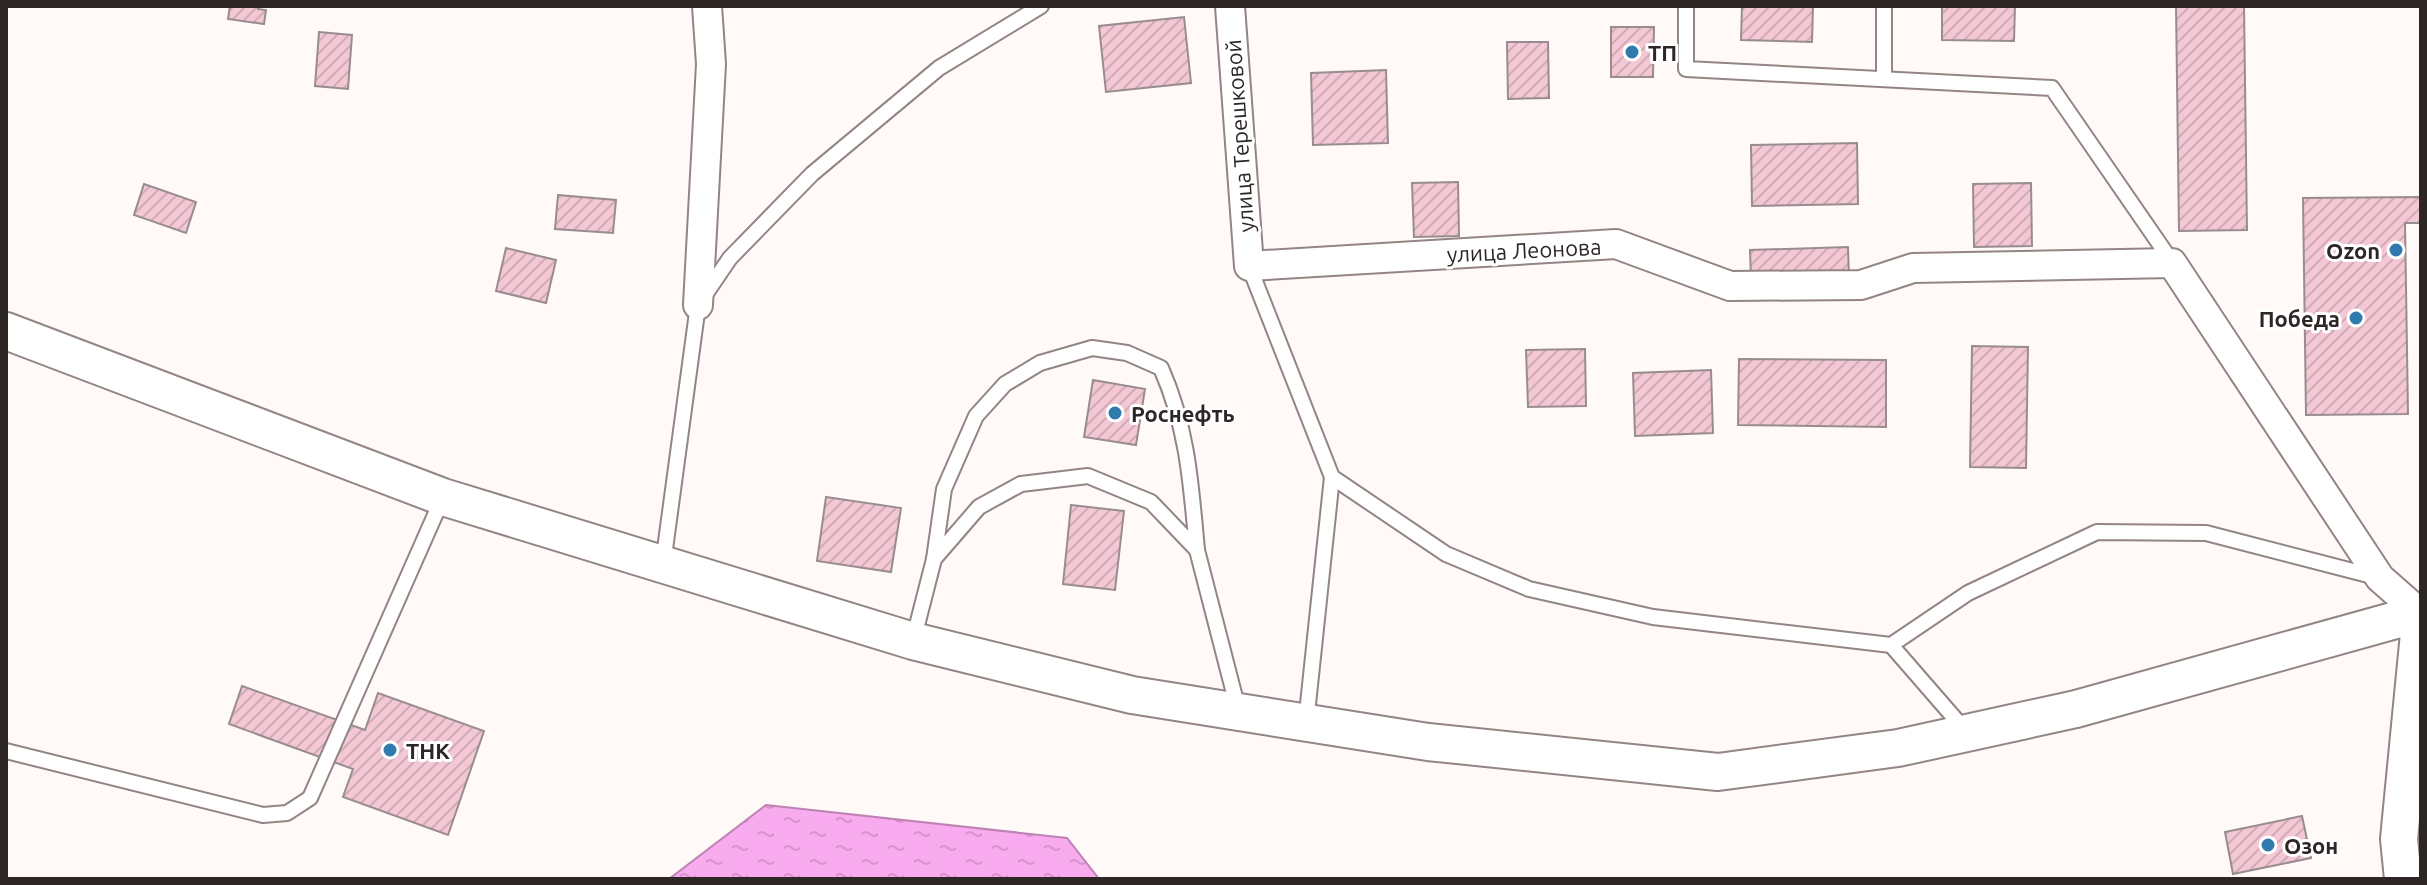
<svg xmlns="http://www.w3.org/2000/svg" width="2427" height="885" font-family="Ubuntu,sans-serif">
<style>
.water{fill:url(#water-ripples);stroke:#bc83b3;stroke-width:2}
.building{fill:url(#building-hatch);stroke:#998c90;stroke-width:2}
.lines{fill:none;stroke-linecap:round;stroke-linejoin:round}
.service-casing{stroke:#938583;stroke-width:18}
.minor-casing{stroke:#938583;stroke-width:32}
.tertiary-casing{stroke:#938583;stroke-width:40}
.service{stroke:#fff;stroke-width:14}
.minor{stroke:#fff;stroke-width:28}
.tertiary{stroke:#fff;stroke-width:36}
.poi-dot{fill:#317aae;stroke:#fff;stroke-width:3}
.labels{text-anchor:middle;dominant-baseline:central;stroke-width:6;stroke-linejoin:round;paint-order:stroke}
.poi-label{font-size:22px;font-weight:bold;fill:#2c2625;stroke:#fff;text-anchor:start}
.street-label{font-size:22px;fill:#2c2625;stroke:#fff}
</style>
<defs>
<pattern id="water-ripples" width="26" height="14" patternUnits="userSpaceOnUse" patternTransform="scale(2)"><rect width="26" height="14" fill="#f9abf0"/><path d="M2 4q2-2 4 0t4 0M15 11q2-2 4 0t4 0" fill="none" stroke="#d693ce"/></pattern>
<pattern id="building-hatch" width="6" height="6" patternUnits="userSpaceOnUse" patternTransform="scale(2)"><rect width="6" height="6" fill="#f3c8d4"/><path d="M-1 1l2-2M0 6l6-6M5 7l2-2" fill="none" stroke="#d0acb6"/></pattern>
</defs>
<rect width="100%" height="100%" fill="#fff9f8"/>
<polygon class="water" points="766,805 1067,838 1099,879 669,879"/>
<g class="building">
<polygon points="230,6 258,6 258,9 266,10 264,24 228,19"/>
<polygon points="1742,6 1813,6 1812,42 1741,40"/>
<polygon points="1942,6 2015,6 2014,41 1942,40"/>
<polygon points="2176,6 2244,6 2247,230 2179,231"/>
<polygon points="1184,17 1191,83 1106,92 1099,26"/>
<polygon points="1611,27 1654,27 1653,77 1611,77"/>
<polygon points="319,32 352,35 348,89 315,86"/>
<polygon points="1507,42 1548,42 1549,98 1508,99"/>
<polygon points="1386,70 1388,143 1313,145 1311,73"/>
<polygon points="1857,143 1858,204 1752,206 1751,145"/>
<polygon points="1458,182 1459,236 1414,237 1412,183"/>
<polygon points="2031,183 2032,246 1974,247 1973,184"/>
<polygon points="144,184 196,202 186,233 134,215"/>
<polygon points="558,195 616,200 613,233 555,229"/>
<polygon points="2421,197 2421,223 2405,223 2408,414 2306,415 2303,198"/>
<polygon points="1848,247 1849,277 1751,280 1750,250"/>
<polygon points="506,248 556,260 546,303 496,291"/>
<polygon points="1972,346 2028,347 2026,468 1970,467"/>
<polygon points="1585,349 1586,406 1528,407 1526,350"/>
<polygon points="1739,359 1886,360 1886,427 1738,425"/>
<polygon points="1711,370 1713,433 1635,436 1633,373"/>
<polygon points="1093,380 1145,389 1136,445 1084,437"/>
<polygon points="826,497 901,508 891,572 817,561"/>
<polygon points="1071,505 1124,511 1115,590 1063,584"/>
<polygon points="242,686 365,730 378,693 484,731 448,835 343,797 353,769 229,724"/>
<polygon points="2302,816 2311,858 2233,874 2225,832"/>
</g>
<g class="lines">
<g class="service-casing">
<g id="service">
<polyline points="1686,6 1686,69 2052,88 2172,262"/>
<polyline points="1884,78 1884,6"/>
<polyline points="1249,266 1332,477 1446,554 1529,589 1653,617 1891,645 1968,593 2097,532 2206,533 2376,577"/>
<path d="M934 559 944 489 976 416 1005 384 1040 363 1092 348 1127 353 1161 368C1188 429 1191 485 1197 550"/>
<polyline points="663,564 698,305 730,258 812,174 939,68 1041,6"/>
<polyline points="913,641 934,559 979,507 1021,484 1088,476 1151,502 1197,550 1238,709"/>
<polyline points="1891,645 1964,729"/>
<polyline points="1306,723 1332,477"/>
<polyline points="6,751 263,815 287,813 310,798 443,497"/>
</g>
</g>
<g class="minor-casing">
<g id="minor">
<polyline points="1230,6 1249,266 1616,244 1730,286 1861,285 1913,268 2172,263 2380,578 2421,614"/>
<polyline points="698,305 711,64 707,6"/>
</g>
</g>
<g class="tertiary-casing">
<polyline id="tertiary" points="6,331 443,497 913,641 1132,695 1428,742 1718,772 1898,748 2076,709 2421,613 2399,839 2403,879"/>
</g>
<use href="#service" class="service"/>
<use href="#minor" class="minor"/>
<use href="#tertiary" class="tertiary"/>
</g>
<g class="poi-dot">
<circle cx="1632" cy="52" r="8"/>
<circle cx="2396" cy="250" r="8"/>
<circle cx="2356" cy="318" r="8"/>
<circle cx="1115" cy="413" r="8"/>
<circle cx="390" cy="750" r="8"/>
<circle cx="2268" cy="845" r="8"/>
</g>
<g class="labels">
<g class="poi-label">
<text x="1648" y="52">ТП</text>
<text x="2380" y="250" text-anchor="end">Ozon</text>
<text x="2340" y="318" text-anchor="end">Победа</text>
<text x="1131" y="413">Роснефть</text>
<text x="406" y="750">ТНК</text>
<text x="2284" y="845">Озон</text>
</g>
<g class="street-label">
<text transform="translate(1239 136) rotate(-94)">улица Терешковой</text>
<text transform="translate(1524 250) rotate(-3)">улица Леонова</text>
</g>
</g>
<rect width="2427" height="885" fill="none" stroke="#2c2625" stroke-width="16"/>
</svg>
